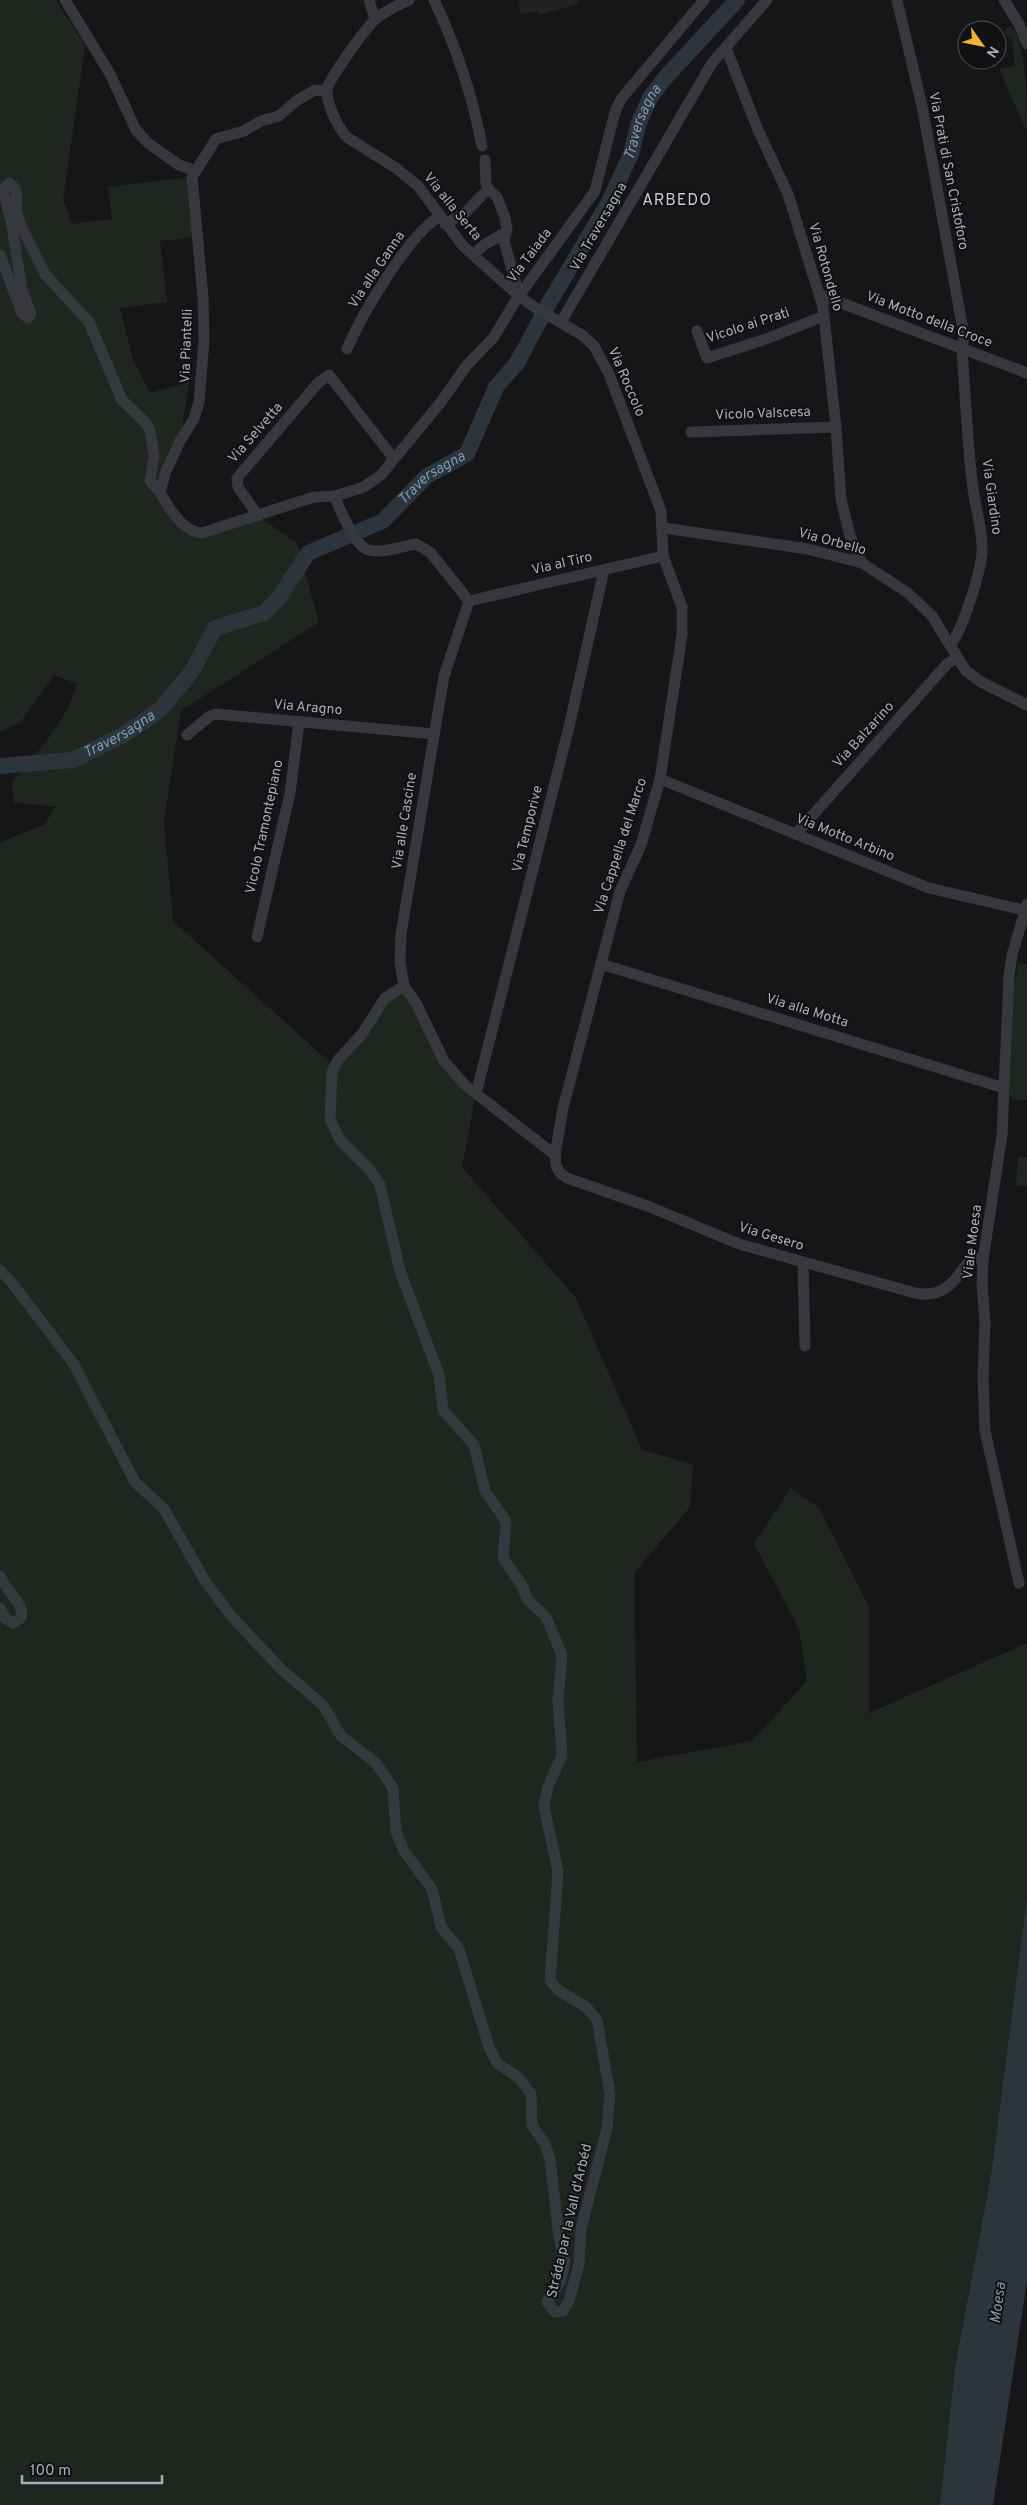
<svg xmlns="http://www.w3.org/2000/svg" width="1027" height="2505" font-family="Overpass,sans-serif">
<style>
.built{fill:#222225}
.green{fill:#1e261f}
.water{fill:#2c353c}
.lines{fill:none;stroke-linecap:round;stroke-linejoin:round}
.river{stroke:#2c353c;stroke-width:16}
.minor{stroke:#37383d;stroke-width:11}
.labels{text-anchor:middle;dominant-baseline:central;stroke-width:4;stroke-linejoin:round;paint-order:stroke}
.street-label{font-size:14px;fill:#a8adb8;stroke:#111113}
.water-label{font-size:15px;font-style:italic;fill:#7f9bb3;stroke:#111113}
.quarter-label{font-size:16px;letter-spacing:1px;fill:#c9ccd4;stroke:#111113}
</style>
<rect width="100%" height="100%" fill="#161618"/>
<polygon class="built" points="519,0 579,0 578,4 539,15 538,11 520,15"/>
<g class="green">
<path d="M0 0H56L85 45 63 199 72 224 112 219 108 187 192 177 197 237 160 241 167 302 120 308 133 360 150 393 189 382 180 441 161 487 190 530 258 516 297 543 319 622 181 711 164 822 173 921 334 1066 372 1018 404 986 444 1061 476 1094 462 1167 576 1298 642 1450 693 1464 690 1507 634 1573 637 1762 752 1741 807 1681 799 1629 754 1544 791 1488 819 1508 869 1607V1713L1027 1643V1898L991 2175 955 2367 940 2505H0V842L44 825 56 807 14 802 12 783C37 752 66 723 77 684L54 675 20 723 0 732Z"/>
<path d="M1007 27H1012C1027 44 1027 109 1027 133L1000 71 1001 68 1015 66 1012 38 1004 34Z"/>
<polygon points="1018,963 1027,964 1027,1100 1014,1100 1010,1096 1013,995"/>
<polygon points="1018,1157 1027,1157 1027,1186 1016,1185"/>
</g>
<polygon class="water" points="1027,1898 1027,2281 993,2505 940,2505 955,2367 991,2175"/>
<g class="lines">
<path class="river" id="s1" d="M0 766 73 760 123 735 160 710 192 671 215 628 264 613 278 599 308 553 383 521 427 476 467 454 496 387 517 363 548 305 610 200 631 154 639 122 650 98 664 79 737 0"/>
<g class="minor">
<polyline points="65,0 110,74 136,130 148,143 179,165 196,171"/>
<polyline points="369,0 375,19"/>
<path d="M409 0C398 5 385 11 376 19 367 26 329 79 327 89 326 103 338 129 348 138L396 168 418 186 463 246 519 296 534 307 582 335 594 346 609 374 661 511 663 556 682 607V635L660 779 641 845 620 891 563 1108 555 1155 556 1166 560 1173 567 1178 650 1207 739 1244 915 1293C946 1299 955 1280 972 1257L983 1259"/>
<path d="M434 0C457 48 472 94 482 146"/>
<path d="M897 0 922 106 964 335 962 348C965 392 967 437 972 481 974 502 981 523 982 545 984 564 963 630 950 645"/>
<polyline points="1004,0 1019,24 1027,44"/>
<polyline points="726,48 758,130 788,194 823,307 836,427 841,499 850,536 862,563"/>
<path d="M327 91 315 90 296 101 279 116 261 121 244 131 216 139 192 177 203 297 204 340 199 402 194 419 180 441 166 471 160 492C168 507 183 532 202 533L314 497 335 496"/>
<polyline points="485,160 486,183 488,189 497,197 505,218 507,229 504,241 519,294"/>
<polyline points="445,224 465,213 488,189"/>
<polyline points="0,255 22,313 28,318 31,314 22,290 12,226 4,194 5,187 10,183 16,190 17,213 21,226 45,274 89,322 122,400 144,421 150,430 154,456 150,481 160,492"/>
<polyline points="473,255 484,245 506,232"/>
<polyline points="820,295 1027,373"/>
<polyline points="561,322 712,63 767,0"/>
<polyline points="697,331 707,358 766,339 824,316"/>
<path d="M347 349C362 314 409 234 440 216"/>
<polyline points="691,432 836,427"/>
<polyline points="258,516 238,487 237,478 318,383 329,375 394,459"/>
<polyline points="664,528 808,549 862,563 908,593 932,616 966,671 981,682 1027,705"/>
<path d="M469 601 430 552 416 544C402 546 379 555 366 549 355 544 338 507 335 496L364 487 381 475 441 402 467 365 494 337 516 300 595 191 615 112 621 99 704 0"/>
<polyline points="469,601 444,676 401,934 400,962 404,986 416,1003 444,1061 465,1085 555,1155"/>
<polyline points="469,601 663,556"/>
<polyline points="187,735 210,716 216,714 434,734"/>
<polyline points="660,779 929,888 1024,910"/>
<polyline points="796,834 947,664 956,658"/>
<polyline points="257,937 290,793 299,723"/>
<polyline points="601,964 1004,1088"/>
<polyline points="476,1094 569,727 604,570"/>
<polyline points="803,1263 805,1346"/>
<polyline points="0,1270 12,1283 73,1363 135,1482 164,1509 205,1581 232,1617 281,1669 323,1705 341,1736 376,1763 393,1788 396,1832 404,1851 432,1889 441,1927 459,1949 489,2047 497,2063 519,2078 531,2094 532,2125 545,2144 550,2159 559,2237 565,2262 561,2280 547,2302 555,2312 563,2311 569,2301 579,2264 581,2229 607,2128 610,2094 597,2020 586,2007 558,1990 550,1980 558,1872 544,1806 548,1786 562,1756 558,1700 562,1655 546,1617 528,1600 521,1584 503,1558 506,1524 504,1518 485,1491 474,1445 443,1410 439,1375 400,1271 380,1185 370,1170 340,1140 330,1119 332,1072 338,1060 362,1034 385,998 404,986"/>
<path d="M0 1576C5 1592 37 1614 13 1623L5 1618 0 1608"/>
<polyline points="1019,1583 985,1431 983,1378 985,1321 982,1285 983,1259 1002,1135 1009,976 1012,955 1027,904"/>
</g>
</g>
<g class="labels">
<g class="street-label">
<text transform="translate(948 171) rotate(79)">Via Prati di San Cristoforo</text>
<text transform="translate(452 207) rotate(51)">Via alla Serta</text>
<text transform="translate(599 227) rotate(-60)">Via Traversagna</text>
<text transform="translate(530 256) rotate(-53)">Via Taiada</text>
<text transform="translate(825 267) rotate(74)">Via Rotondello</text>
<text transform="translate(377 270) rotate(-56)">Via alla Ganna</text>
<text transform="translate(929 320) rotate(21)">Via Motto della Croce</text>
<text transform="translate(748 326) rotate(-18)">Vicolo ai Prati</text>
<text transform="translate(187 346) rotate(-88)">Via Piantelli</text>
<text transform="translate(626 382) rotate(67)">Via Roccolo</text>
<text transform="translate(763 414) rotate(-2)">Vicolo Valscesa</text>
<text transform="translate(256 433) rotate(-49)">Via Selvetta</text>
<text transform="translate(991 497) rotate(82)">Via Giardino</text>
<text transform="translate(832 542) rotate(15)">Via Orbello</text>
<text transform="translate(562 564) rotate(-13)">Via al Tiro</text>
<text transform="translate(308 708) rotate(5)">Via Aragno</text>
<text transform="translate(864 735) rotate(-48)">Via Balzarino</text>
<text transform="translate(405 821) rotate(-81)">Via alle Cascine</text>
<text transform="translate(265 827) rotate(-78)">Vicolo Tramontepiano</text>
<text transform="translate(528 829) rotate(-76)">Via Temporive</text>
<text transform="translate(845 838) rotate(22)">Via Motto Arbino</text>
<text transform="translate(621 846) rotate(-72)">Via Cappella del Marco</text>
<text transform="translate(807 1011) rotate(17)">Via alla Motta</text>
<text transform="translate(771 1237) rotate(17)">Via Gesero</text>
<text transform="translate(973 1242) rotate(-83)">Viale Moesa</text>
<text transform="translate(570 2221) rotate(-77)">Stráda par la Vall d'Arbéd</text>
</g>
<g class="water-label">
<text stroke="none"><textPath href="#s1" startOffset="966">Traversagna</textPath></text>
<text stroke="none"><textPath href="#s1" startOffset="546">Traversagna</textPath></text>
<text stroke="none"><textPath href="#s1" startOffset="126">Traversagna</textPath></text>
<text transform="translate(999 2303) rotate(-82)">Moesa</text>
</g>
<g class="quarter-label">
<text x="677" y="201">ARBEDO</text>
</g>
</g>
<g transform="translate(982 45) rotate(123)"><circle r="24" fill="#111113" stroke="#4d4f55"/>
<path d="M0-4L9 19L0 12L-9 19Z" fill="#f2b134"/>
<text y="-8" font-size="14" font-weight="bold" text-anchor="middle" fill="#a8adb8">N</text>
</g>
<path d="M22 2475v8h140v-8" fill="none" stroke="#a8adb8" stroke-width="2.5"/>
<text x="30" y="2475" font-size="15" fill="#a8adb8" stroke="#111113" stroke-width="4" paint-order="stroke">100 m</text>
</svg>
